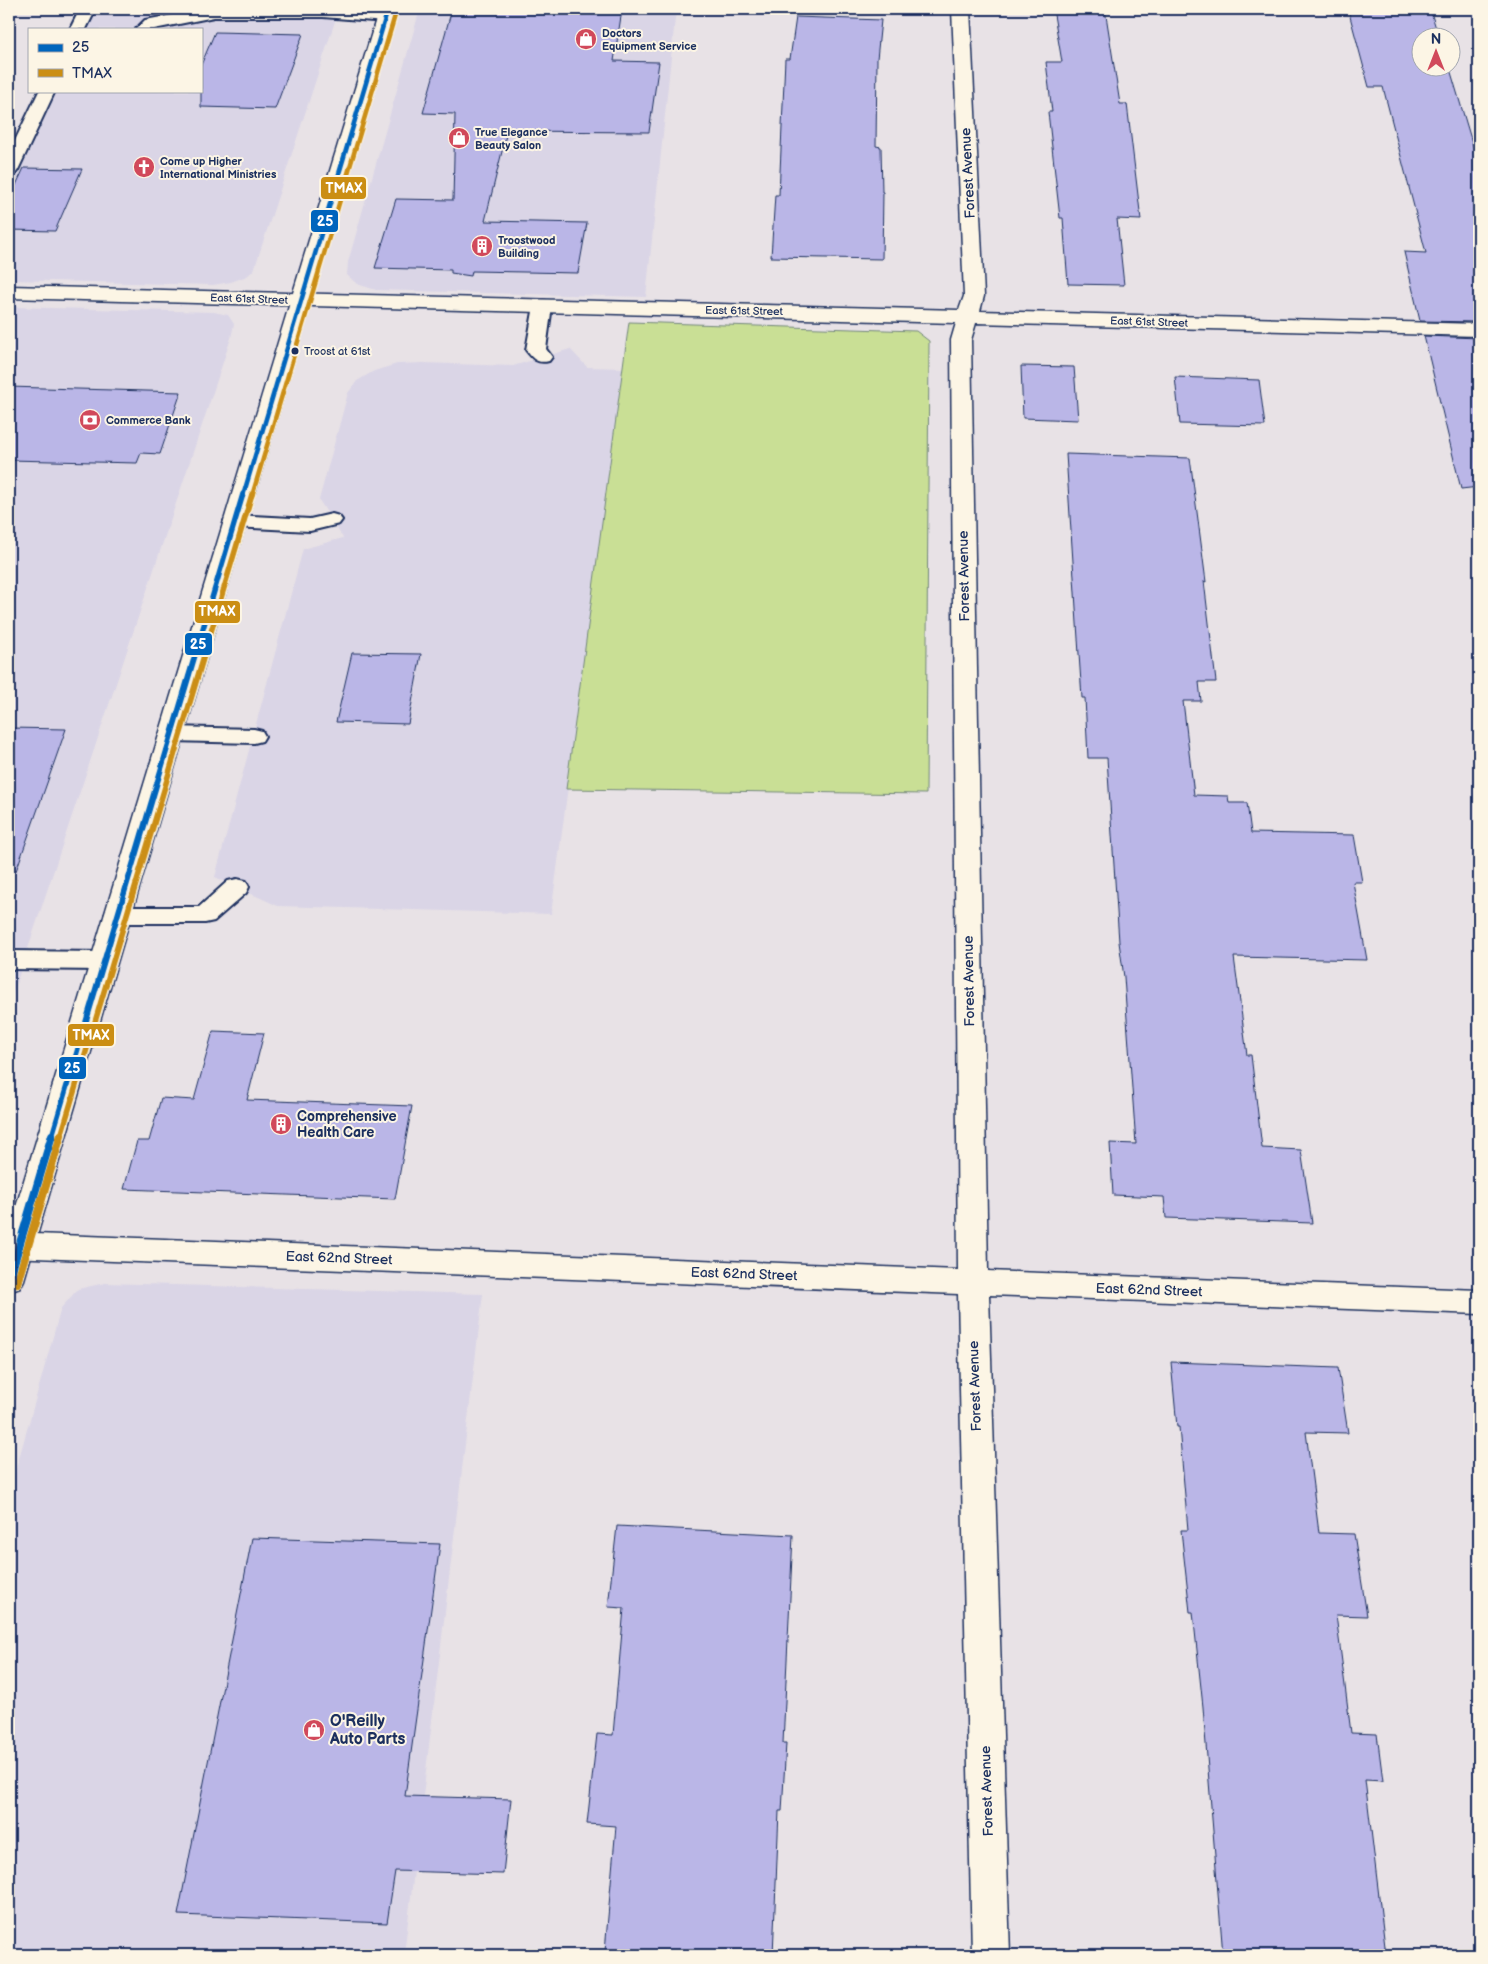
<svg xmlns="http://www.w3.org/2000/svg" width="1488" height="1964" font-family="'Balsamiq Sans',sans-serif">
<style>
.built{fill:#dad5e6}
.green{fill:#c9df95;stroke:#72877a}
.building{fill:#bab6e7;stroke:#1b2f5e}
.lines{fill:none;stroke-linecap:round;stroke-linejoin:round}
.lane-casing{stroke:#1b2f5e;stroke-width:4}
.street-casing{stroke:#1b2f5e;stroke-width:3}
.secondary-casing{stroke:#1b2f5e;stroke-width:3}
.lane{fill:#fcf5e5;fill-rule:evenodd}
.street{fill:#fcf5e5;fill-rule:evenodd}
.secondary{fill:#fcf5e5;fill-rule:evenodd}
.bus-1-far2-casing{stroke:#fcf5e5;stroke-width:7}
.bus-1-far1-casing{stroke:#fcf5e5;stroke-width:9}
.bus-1-casing{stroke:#fcf5e5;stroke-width:11}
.bus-2-far2-casing{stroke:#fcf5e5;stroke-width:7}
.bus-2-far1-casing{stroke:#fcf5e5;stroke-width:9}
.bus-2-casing{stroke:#fcf5e5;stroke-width:11}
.bus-1-far2{stroke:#0065bd;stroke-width:4.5}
.bus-1-far1{stroke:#0065bd;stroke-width:5.5}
.bus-1{stroke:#0065bd;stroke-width:8}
.bus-2-far2{stroke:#cb8e13;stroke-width:4.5}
.bus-2-far1{stroke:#cb8e13;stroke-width:5.5}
.bus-2{stroke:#cb8e13;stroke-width:8}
.bus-dot{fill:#1b2f5e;stroke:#fcf5e5;stroke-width:2}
.labels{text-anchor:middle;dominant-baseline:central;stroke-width:4;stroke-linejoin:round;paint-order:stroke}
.far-poi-label{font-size:11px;font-weight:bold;fill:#1b2f5e;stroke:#fcf5e5;text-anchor:start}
.far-street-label{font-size:11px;fill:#1b2f5e;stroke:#fcf5e5}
.far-bus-label{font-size:11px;fill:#1b2f5e;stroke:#fcf5e5;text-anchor:start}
.street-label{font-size:14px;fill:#1b2f5e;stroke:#fcf5e5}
.poi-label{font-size:14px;font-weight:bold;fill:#1b2f5e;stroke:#fcf5e5;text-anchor:start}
.near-poi-label{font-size:16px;font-weight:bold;fill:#1b2f5e;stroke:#fcf5e5;text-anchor:start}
.line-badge{stroke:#fcf5e5;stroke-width:2}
.badge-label{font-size:14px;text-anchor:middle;font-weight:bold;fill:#fff}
</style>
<rect width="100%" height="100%" fill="#e8e2e6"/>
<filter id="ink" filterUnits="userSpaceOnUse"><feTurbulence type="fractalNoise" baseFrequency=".02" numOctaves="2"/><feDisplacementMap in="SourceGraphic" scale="10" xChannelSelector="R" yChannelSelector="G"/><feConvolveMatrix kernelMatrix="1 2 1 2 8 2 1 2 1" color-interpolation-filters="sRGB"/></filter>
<g filter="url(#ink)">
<g class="built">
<polygon points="97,9 339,9 254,270 247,276 231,282 213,285 9,280 9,192 57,91 201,91 201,29 88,29"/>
<polygon points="420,9 676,9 646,297 376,290 357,284 347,275 348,262"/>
<polygon points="9,307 214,312 228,315 234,324 231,338 9,1005"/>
<polygon points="570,349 587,367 624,368 551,914 278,906 215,877 303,549 343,538 319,500 348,393 357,381 374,371 397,364 423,363 513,366"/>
<polygon points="105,1283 483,1294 404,1955 9,1955 9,1494 61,1308 78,1289"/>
</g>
<polygon class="green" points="629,322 916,331 929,341 926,794 566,789"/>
<g class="building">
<polygon points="452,9 622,10 614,61 659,62 649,132 507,131 485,221 587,223 578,273 472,271 471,276 451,273 451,270 375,268 396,199 453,200 455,114 423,113"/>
<polygon points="1053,9 1105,9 1120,104 1127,104 1141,220 1117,219 1124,285 1068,284 1063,218 1060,218 1048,112 1052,112 1046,62 1062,62"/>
<polygon points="1348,9 1430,9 1439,38 1420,38 1420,68 1450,69 1479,166 1479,322 1420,321 1404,252 1426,253 1383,87 1369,87"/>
<polygon points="796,17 881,20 877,59 876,146 881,147 882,192 883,192 882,259 771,257 775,195 779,195 785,59 790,59"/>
<polygon points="215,32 303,34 275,109 201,107 201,65"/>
<polygon points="24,168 82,169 55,231 9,230 9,200"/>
<polygon points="1424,336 1479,338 1479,487 1461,489"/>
<polygon points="1021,366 1074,367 1078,420 1023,418"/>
<polygon points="1175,377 1259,380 1265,426 1180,424"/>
<polygon points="9,387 181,392 160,454 141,453 137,463 9,460"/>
<polygon points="1066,454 1190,458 1206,582 1204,581 1216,682 1199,682 1201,701 1183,701 1194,795 1228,796 1229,803 1247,803 1251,833 1354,835 1362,882 1353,882 1367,960 1234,957 1247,1055 1251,1055 1262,1148 1301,1150 1312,1223 1166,1218 1164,1197 1113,1195 1110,1143 1136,1144 1124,977 1119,942 1107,758 1088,758 1085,698 1082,698 1079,654"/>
<polygon points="352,653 421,654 408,724 336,722"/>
<polygon points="9,728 66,729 16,871 9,870"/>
<polygon points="213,1031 264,1033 247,1100 412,1106 395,1199 124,1189 137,1141 149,1141 161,1098 194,1100"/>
<polygon points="1171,1362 1338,1368 1348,1433 1306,1432 1319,1533 1354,1534 1367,1616 1336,1615 1351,1733 1377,1734 1383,1781 1365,1780 1386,1955 1223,1955 1203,1707 1193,1612 1190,1612 1181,1530 1188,1530 1179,1427 1177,1427"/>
<polygon points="617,1526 793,1535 783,1743 786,1743 782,1811 779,1811 773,1955 691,1955 605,1951 616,1826 587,1824 597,1734 613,1735 624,1608 608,1607"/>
<polygon points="252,1538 440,1544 405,1796 511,1799 503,1874 395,1871 387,1923 178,1915"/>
</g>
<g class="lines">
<g class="lane-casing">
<g id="lane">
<polygon points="80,9 96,9 86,29 70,29"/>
<polygon points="205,9 342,9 386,12 392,14 394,17 392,20 386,22 323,17 214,17 154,29 136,29 145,20"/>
<polygon points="39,91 55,91 18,170 15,174 9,175 9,153"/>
<path d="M543 300 550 302 552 306 546 349 552 357 549 361C537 364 533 359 526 350L534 306 536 302Z"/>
<polygon points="332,514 339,516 342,520 339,524 310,531 234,527 227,525 224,521 227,517 234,515 310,519"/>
<polygon points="171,727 254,729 262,731 265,736 262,741 254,743 171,741 163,739 160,734 163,729"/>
<polygon points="237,879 246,881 249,887 246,893 214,921 205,923 117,923 108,921 105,915 108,909 117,907 199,907 228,881"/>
<polygon points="9,951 104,952 113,955 116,961 113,967 104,970 9,969"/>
</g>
</g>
<g class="street-casing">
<polygon id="street" points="952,9 970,9 984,296 980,311 1479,324 1479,336 976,323 971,340 988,1271 1479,1290 1479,1314 989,1295 1010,1955 972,1955 958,1294 9,1257 9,1233 958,1270 951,340 956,323 9,298 9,286 959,310 964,296"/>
</g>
<g class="secondary-casing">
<polygon id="secondary" points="379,9 397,9 24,1280 20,1288 9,1292 9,1230"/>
</g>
<use href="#lane" class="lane"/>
<use href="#street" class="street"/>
<use href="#secondary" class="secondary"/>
<g class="bus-1-far2-casing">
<polyline id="bus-1-far2" points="243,496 388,9"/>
</g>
<g class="bus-1-far1-casing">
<polyline id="bus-1-far1" points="52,1136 243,494"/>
</g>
<g class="bus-1-casing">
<polyline id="bus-1" points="9,1280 52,1135"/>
</g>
<g class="bus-2-far2-casing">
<polyline id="bus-2-far2" points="252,496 396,12"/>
</g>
<g class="bus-2-far1-casing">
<polyline id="bus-2-far1" points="61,1136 252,494"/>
</g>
<g class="bus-2-casing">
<polyline id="bus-2" points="17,1283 61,1135"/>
</g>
<use href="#bus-1-far2" class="bus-1-far2"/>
<use href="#bus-1-far1" class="bus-1-far1"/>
<use href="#bus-1" class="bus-1"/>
<use href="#bus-2-far2" class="bus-2-far2"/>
<use href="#bus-2-far1" class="bus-2-far1"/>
<use href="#bus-2" class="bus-2"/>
</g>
</g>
<defs>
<g id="shop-disc" transform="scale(1.125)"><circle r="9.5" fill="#d1495b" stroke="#fcf5e5"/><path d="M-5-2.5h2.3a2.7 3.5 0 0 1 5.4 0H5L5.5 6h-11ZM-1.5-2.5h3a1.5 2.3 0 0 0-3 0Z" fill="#fff"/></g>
<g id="church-disc" transform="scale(1.125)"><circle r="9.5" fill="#d1495b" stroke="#fcf5e5"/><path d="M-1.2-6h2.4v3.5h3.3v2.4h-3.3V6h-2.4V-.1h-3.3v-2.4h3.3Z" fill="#fff"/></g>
<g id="building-disc" transform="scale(1.125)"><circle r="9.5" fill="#d1495b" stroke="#fcf5e5"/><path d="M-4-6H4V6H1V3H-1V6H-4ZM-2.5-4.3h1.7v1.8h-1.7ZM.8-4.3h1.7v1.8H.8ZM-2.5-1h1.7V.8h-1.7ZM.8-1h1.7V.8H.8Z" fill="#fff"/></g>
<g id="bank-disc" transform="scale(1.125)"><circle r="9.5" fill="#d1495b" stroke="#fcf5e5"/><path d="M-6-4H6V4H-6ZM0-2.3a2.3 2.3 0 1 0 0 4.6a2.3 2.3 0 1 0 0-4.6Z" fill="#fff"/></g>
</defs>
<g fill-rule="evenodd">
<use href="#shop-disc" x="586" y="39"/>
<use href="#shop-disc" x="459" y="138"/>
<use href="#church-disc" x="144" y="167"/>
<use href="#building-disc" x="482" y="246"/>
<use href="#bank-disc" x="90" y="420"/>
<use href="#building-disc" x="281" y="1124"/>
<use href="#shop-disc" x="314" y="1730"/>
</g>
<circle class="bus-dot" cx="295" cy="351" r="4.5"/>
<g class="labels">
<g class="far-poi-label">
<text x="602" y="33">Doctors<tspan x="602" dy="13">Equipment Service</tspan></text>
<text x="475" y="132">True Elegance<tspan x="475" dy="13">Beauty Salon</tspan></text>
<text x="160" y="161">Come up Higher<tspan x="160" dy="13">International Ministries</tspan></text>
<text x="498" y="240">Troostwood<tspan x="498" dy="13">Building</tspan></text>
<text x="106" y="420">Commerce Bank</text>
</g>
<g class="far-street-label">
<text transform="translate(249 299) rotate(2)">East 61st Street</text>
<text transform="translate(744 311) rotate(1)">East 61st Street</text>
<text transform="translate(1149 322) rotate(2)">East 61st Street</text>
</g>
<g class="far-bus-label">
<text x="304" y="351">Troost at 61st</text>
</g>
<g class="street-label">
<text transform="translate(968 173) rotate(-93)">Forest Avenue</text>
<text transform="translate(964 576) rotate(-91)">Forest Avenue</text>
<text transform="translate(969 981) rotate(-91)">Forest Avenue</text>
<text transform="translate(339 1258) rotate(2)">East 62nd Street</text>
<text transform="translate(744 1274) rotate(2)">East 62nd Street</text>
<text transform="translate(1149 1290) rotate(2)">East 62nd Street</text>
<text transform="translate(975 1386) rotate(-92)">Forest Avenue</text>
<text transform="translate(987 1791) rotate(-92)">Forest Avenue</text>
</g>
<g class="poi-label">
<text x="297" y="1116">Comprehensive<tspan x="297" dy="16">Health Care</tspan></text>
</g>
<g class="near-poi-label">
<text x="330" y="1721">O'Reilly<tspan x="330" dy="18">Auto Parts</tspan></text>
</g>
</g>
<g class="line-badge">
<rect x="320" y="176" width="47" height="24" rx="5" fill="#cb8e13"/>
<rect x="310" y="209" width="29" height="24" rx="5" fill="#0065bd"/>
<rect x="194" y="600" width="47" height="24" rx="5" fill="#cb8e13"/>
<rect x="184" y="632" width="29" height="24" rx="5" fill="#0065bd"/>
<rect x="67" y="1023" width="48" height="24" rx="5" fill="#cb8e13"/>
<rect x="58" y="1056" width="29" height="24" rx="5" fill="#0065bd"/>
</g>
<g class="badge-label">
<text x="344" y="193">TMAX</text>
<text x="325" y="226">25</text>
<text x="217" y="616">TMAX</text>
<text x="198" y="649">25</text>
<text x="91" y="1040">TMAX</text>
<text x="72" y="1073">25</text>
</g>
<rect width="1488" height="1964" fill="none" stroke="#fcf5e5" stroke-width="30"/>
<rect x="15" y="15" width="1458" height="1934" fill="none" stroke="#1b2f5e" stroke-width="2" filter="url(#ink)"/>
<rect x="28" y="28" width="175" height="65" fill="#fcf5e5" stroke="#a2a6af"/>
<rect x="38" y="44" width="25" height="8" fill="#0065bd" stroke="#a2a6af"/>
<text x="72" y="52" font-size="15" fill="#1b2f5e">25</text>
<rect x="38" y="69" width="25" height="8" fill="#cb8e13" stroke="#a2a6af"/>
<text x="72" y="78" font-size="15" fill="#1b2f5e">TMAX</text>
<g transform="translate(1436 52)"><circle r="24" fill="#fcf5e5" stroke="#a2a6af"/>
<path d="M0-4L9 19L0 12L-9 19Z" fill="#d1495b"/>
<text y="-8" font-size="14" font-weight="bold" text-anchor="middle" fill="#1b2f5e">N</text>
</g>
</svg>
